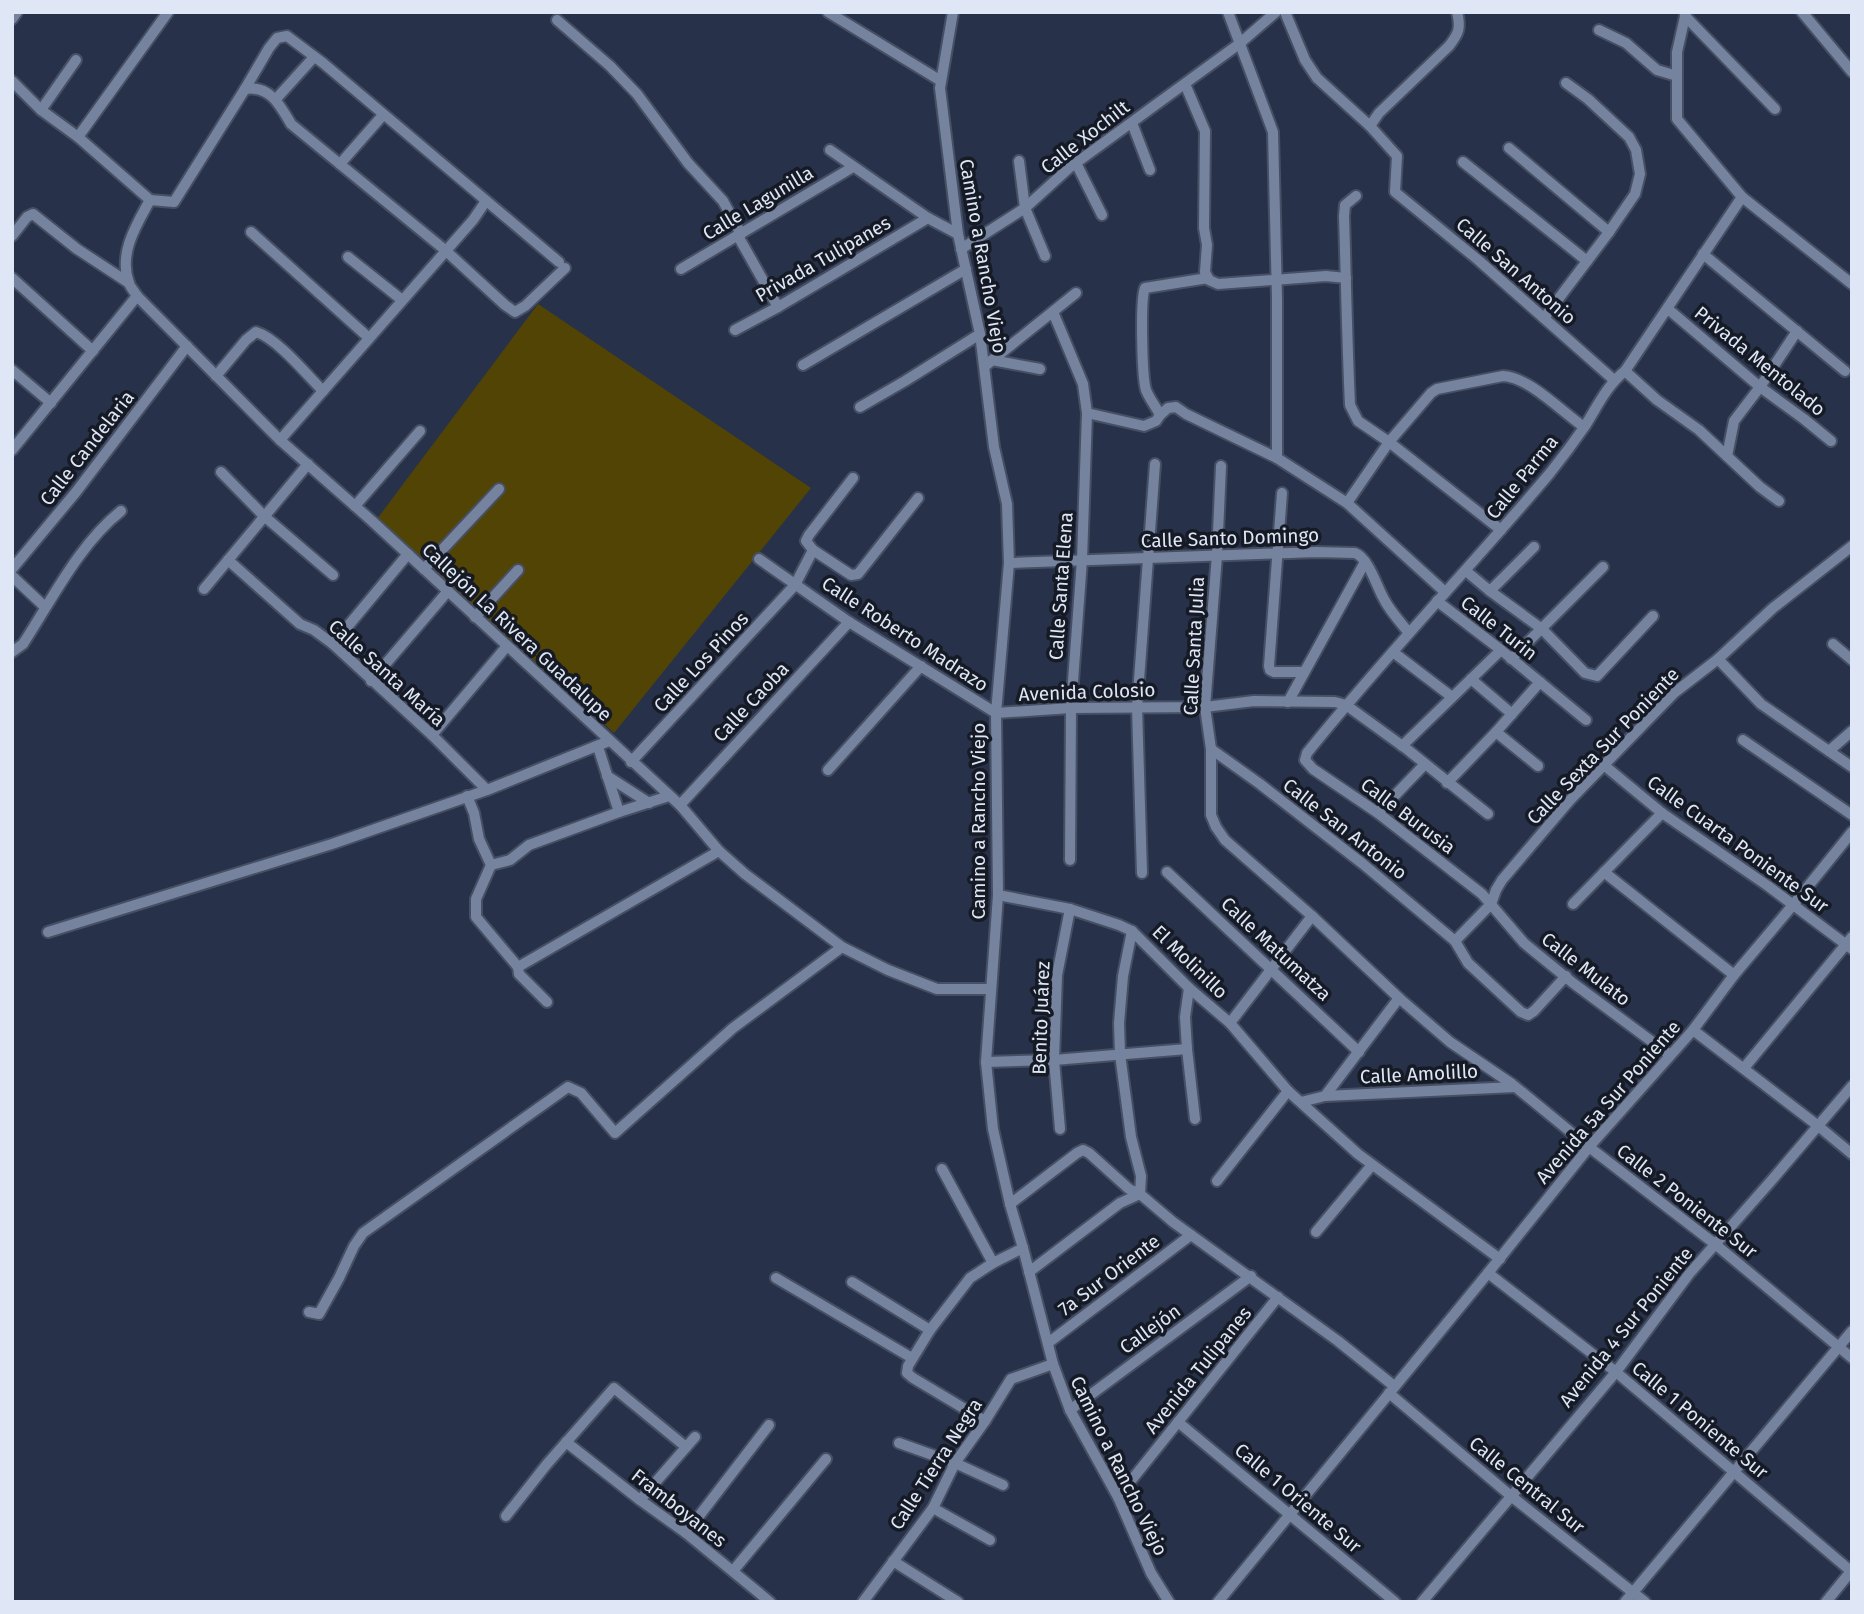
<svg xmlns="http://www.w3.org/2000/svg" width="1864" height="1614" font-family="'Fira Sans',sans-serif">
<style>
.green{fill:#524405}
.lines{fill:none;stroke-linecap:round;stroke-linejoin:round}
.minor-casing{stroke:#464f63;stroke-width:14}
.minor{stroke:#75839e;stroke-width:10}
.labels{text-anchor:middle;dominant-baseline:central;stroke-width:7;stroke-linejoin:round;paint-order:stroke}
.street-label{font-size:19px;fill:#dfe7f6;stroke:#151a25}
</style>
<rect width="100%" height="100%" fill="#27324a"/>
<polygon class="green" points="538,304 811,488 614,733 377,519"/>
<g class="lines">
<g class="minor-casing">
<g id="minor">
<polyline points="828,12 941,81"/>
<polyline points="953,12 940,88 958,234 980,334 994,447 1007,504 1009,563 996,713 998,895 986,1062 993,1129 1010,1204 1023,1248 1053,1364 1070,1410 1118,1497 1151,1573 1169,1602"/>
<polyline points="1228,12 1273,132 1277,299 1277,458 1347,503 1445,592"/>
<polyline points="1285,12 1305,60 1317,78 1370,126 1397,156 1395,192 1477,259 1614,380"/>
<polyline points="1686,12 1677,52 1677,119 1742,197 1852,284"/>
<polyline points="1802,12 1852,72"/>
<polyline points="1685,16 1775,109"/>
<polyline points="12,19 17,12"/>
<polyline points="557,20 610,66 637,94 688,163 723,201 741,234"/>
<polyline points="1599,30 1626,43 1657,70 1677,76"/>
<polyline points="12,81 41,110 78,137 150,200"/>
<polyline points="1185,84 1205,131 1204,228 1207,245 1205,272 1208,278"/>
<path d="M245 89C270 85 280 105 291 124L445 250 505 305 515 312 525 306 565 268"/>
<polyline points="276,99 314,57"/>
<polyline points="41,110 76,60"/>
<polyline points="1132,123 1150,170"/>
<path d="M1370 126 1379 113 1449 46C1459 33 1461 28 1457 12"/>
<polyline points="78,137 168,12"/>
<polyline points="1509,148 1609,232"/>
<polyline points="830,150 928,218 958,234"/>
<polyline points="1019,161 1025,208 1045,256"/>
<polyline points="1463,162 1587,261"/>
<polyline points="1076,163 1102,215"/>
<polyline points="340,164 383,115"/>
<path d="M1356 196 1345 205 1344 216C1346 279 1347 342 1350 405L1358 421 1389 442 1501 530"/>
<path d="M150 200C137 224 118 253 129 283 130 287 135 292 137 296L280 440 372 521 680 805 719 851 745 874 842 947 888 970 937 989H990"/>
<polyline points="150,200 174,202 245,89 269,48 277,38 287,36 323,63 559,262"/>
<polyline points="251,232 369,338"/>
<polyline points="12,236 27,217 33,214 77,249 129,283"/>
<polyline points="738,236 778,307"/>
<polyline points="961,249 1025,208 1069,168 1239,44 1276,12"/>
<polyline points="1703,254 1845,371"/>
<polyline points="348,257 402,300"/>
<polyline points="681,269 853,167"/>
<polyline points="12,278 93,351"/>
<polyline points="1668,309 1760,387 1804,419 1831,441"/>
<polyline points="1053,312 1083,384 1087,413 1082,560 1071,708 1070,860"/>
<polyline points="1544,318 1609,232 1635,194 1640,174 1636,150 1629,137 1588,99 1566,83"/>
<polyline points="735,330 778,307 928,218"/>
<polyline points="992,360 1040,369"/>
<polyline points="803,365 966,269"/>
<polyline points="985,366 1076,293"/>
<polyline points="12,370 51,403"/>
<polyline points="1625,371 1657,400 1699,430 1760,487 1779,501"/>
<path d="M216 376 246 340 256 332C277 338 307 375 323 391"/>
<polyline points="860,407 905,381 980,334"/>
<polyline points="1087,413 1144,426 1156,421 1160,415 1168,408 1176,407 1186,414 1277,458"/>
<path d="M1160 415C1156 407 1149 398 1146 390 1142 377 1140 299 1145 288L1208 278 1209 280 1218 284 1326 276 1346 278"/>
<polyline points="280,440 473,220 486,201"/>
<polyline points="12,450 137,296"/>
<polyline points="1727,456 1734,421 1760,387 1797,331"/>
<polyline points="1221,466 1217,555 1205,707 1211,749 1211,815 1216,827 1225,840 1312,916 1399,998 1450,1042 1512,1084 1589,1147 1715,1244 1852,1358"/>
<polyline points="221,472 264,516 333,575"/>
<polyline points="853,478 809,535 806,541 813,550 851,575 858,574 918,498"/>
<polyline points="1282,493 1269,666 1270,670 1274,672 1304,672"/>
<path d="M1347 503 1389 442 1431 393 1437 389 1503 376C1529 377 1562 412 1584 427"/>
<polyline points="355,506 420,431"/>
<polyline points="759,559 849,622 996,713 1071,708 1205,707 1254,701 1335,702 1346,705 1408,750 1488,814"/>
<polyline points="228,560 300,624 314,630 333,644 432,735 487,790"/>
<path d="M1009 563 1316 552 1355 553C1369 558 1377 588 1385 601 1391 612 1401 623 1409 633"/>
<polyline points="12,569 76,492 187,346"/>
<polyline points="424,569 499,489"/>
<polyline points="1466,571 1490,591 1542,629 1585,673 1597,676 1653,616"/>
<polyline points="12,576 45,607"/>
<polyline points="204,589 308,464"/>
<polyline points="1490,591 1534,547"/>
<polyline points="1437,601 1501,650 1586,720"/>
<polyline points="475,617 518,570"/>
<polyline points="333,644 408,554"/>
<polyline points="1833,644 1852,660"/>
<path d="M12 652 23 644C51 601 80 543 121 511"/>
<polyline points="1393,652 1452,697"/>
<polyline points="1511,659 1603,567"/>
<polyline points="1718,659 1761,704 1852,767"/>
<polyline points="1471,679 1512,714"/>
<polyline points="371,681 448,591"/>
<polyline points="1288,702 1365,562"/>
<polyline points="1496,732 1538,766"/>
<polyline points="432,735 507,646"/>
<polyline points="1743,740 1852,815"/>
<polyline points="1402,746 1501,650"/>
<polyline points="598,747 619,812"/>
<polyline points="1211,749 1260,784 1363,864 1455,941 1468,963 1521,1012 1528,1015 1534,1011 1566,976"/>
<polyline points="1829,751 1852,731"/>
<polyline points="631,762 795,585 813,550"/>
<polyline points="1605,766 1662,813 1768,886 1852,949"/>
<polyline points="828,770 921,666"/>
<polyline points="607,776 649,803"/>
<polyline points="1447,783 1496,732 1540,682"/>
<polyline points="467,796 474,813 479,839 491,865 476,899 476,917 518,967 519,974 547,1002"/>
<polyline points="680,805 849,622"/>
<polyline points="1378,813 1425,764"/>
<polyline points="491,865 510,860 529,845 619,812 669,796"/>
<polyline points="1167,872 1359,1052"/>
<polyline points="1604,872 1734,975"/>
<polyline points="1142,873 1137,707 1155,464"/>
<polyline points="998,895 1070,909 1119,925 1132,931 1189,988 1230,1023 1288,1091 1358,1154 1500,1259"/>
<polyline points="1573,904 1662,813"/>
<polyline points="1132,931 1123,976 1119,1023 1120,1054 1131,1137 1141,1176 1140,1194"/>
<polyline points="48,932 332,844 487,790 609,741"/>
<polyline points="1455,941 1491,904 1496,890 1502,880 1570,800 1674,693 1718,659 1773,608 1852,546"/>
<polyline points="518,967 719,851"/>
<polyline points="1189,988 1185,1017 1187,1049 1195,1119"/>
<polyline points="1230,1023 1312,916"/>
<polyline points="1693,1030 1817,1125 1852,1154"/>
<path d="M1670 1055 1573 983 1524 943 1482 894 1378 813 1313 769 1305 760 1307 753C1384 657 1470 568 1550 473 1562 458 1574 442 1585 426 1597 407 1607 385 1625 371L1742 197"/>
<polyline points="986,1062 1054,1060 1187,1049"/>
<polyline points="1744,1068 1852,937"/>
<polyline points="1325,1096 1515,1087"/>
<polyline points="1301,1102 1325,1096 1399,998"/>
<polyline points="1060,1129 1054,1060 1057,975 1070,909"/>
<polyline points="942,1169 993,1263"/>
<polyline points="1217,1181 1288,1091"/>
<polyline points="1010,1204 1077,1153 1083,1150 1089,1153 1129,1189 1140,1194 1173,1222 1338,1341 1394,1386"/>
<polyline points="1316,1232 1372,1165"/>
<polyline points="1029,1272 1120,1203 1140,1194"/>
<polyline points="1488,1273 1616,1372 1852,1572"/>
<polyline points="776,1278 912,1358"/>
<polyline points="852,1282 930,1330"/>
<polyline points="309,1312 319,1314 339,1278 354,1246 363,1233 568,1087 581,1093 615,1133 733,1028 842,947"/>
<polyline points="1048,1343 1191,1235"/>
<polyline points="1389,1393 1511,1496 1645,1602"/>
<polyline points="1070,1410 1251,1276"/>
<polyline points="985,1421 913,1378 907,1373 908,1366 930,1330 970,1278 993,1263 1023,1248"/>
<polyline points="1178,1422 1395,1602"/>
<polyline points="566,1442 640,1500 686,1533 770,1602"/>
<polyline points="899,1443 955,1463 1003,1485"/>
<polyline points="1118,1497 1278,1297"/>
<polyline points="640,1500 695,1437"/>
<polyline points="933,1508 990,1540"/>
<polyline points="506,1516 547,1464 614,1388 686,1447"/>
<polyline points="686,1533 769,1425"/>
<polyline points="893,1561 958,1602"/>
<polyline points="733,1571 826,1459"/>
<polyline points="863,1602 933,1508 955,1463 985,1421 1011,1379 1053,1364"/>
<polyline points="1218,1602 1488,1273 1589,1147 1693,1030 1734,975 1793,905 1852,832"/>
<polyline points="1422,1602 1616,1372 1689,1274 1771,1181 1852,1086"/>
<polyline points="1625,1602 1852,1331"/>
<polyline points="1826,1602 1852,1570"/>
</g>
</g>
<use href="#minor" class="minor"/>
</g>
<g class="labels">
<g class="street-label">
<text transform="translate(1085 137) rotate(-38)">Calle Xochilt</text>
<text transform="translate(758 203) rotate(-31)">Calle Lagunilla</text>
<text transform="translate(983 256) rotate(80)">Camino a Rancho Viejo</text>
<text transform="translate(823 259) rotate(-30)">Privada Tulipanes</text>
<text transform="translate(1516 271) rotate(41)">Calle San Antonio</text>
<text transform="translate(1760 361) rotate(39)">Privada Mentolado</text>
<text transform="translate(87 448) rotate(-52)">Calle Candelaria</text>
<text transform="translate(1522 477) rotate(-51)">Calle Parma</text>
<text transform="translate(1230 538) rotate(-2)">Calle Santo Domingo</text>
<text transform="translate(1061 586) rotate(-86)">Calle Santa Elena</text>
<text transform="translate(1499 628) rotate(38)">Calle Turin</text>
<text transform="translate(517 632) rotate(43)">Callejón La Rivera Guadalupe</text>
<text transform="translate(905 634) rotate(33)">Calle Roberto Madrazo</text>
<text transform="translate(1194 646) rotate(-87)">Calle Santa Julia</text>
<text transform="translate(701 662) rotate(-47)">Calle Los Pinos</text>
<text transform="translate(387 673) rotate(42)">Calle Santa María</text>
<text transform="translate(1087 692) rotate(-2)">Avenida Colosio</text>
<text transform="translate(751 702) rotate(-47)">Calle Caoba</text>
<text transform="translate(1603 746) rotate(-46)">Calle Sexta Sur Poniente</text>
<text transform="translate(1408 816) rotate(37)">Calle Burusia</text>
<text transform="translate(978 821) rotate(-90)">Camino a Rancho Viejo</text>
<text transform="translate(1345 829) rotate(38)">Calle San Antonio</text>
<text transform="translate(1738 844) rotate(36)">Calle Cuarta Poniente Sur</text>
<text transform="translate(1276 949) rotate(43)">Calle Matumatza</text>
<text transform="translate(1190 962) rotate(44)">El Molinillo</text>
<text transform="translate(1586 969) rotate(38)">Calle Mulato</text>
<text transform="translate(1041 1018) rotate(-88)">Benito Juárez</text>
<text transform="translate(1419 1074) rotate(-3)">Calle Amolillo</text>
<text transform="translate(1608 1102) rotate(-49)">Avenida 5a Sur Poniente</text>
<text transform="translate(1687 1201) rotate(38)">Calle 2 Poniente Sur</text>
<text transform="translate(1109 1275) rotate(-37)">7a Sur Oriente</text>
<text transform="translate(1626 1327) rotate(-51)">Avenida 4 Sur Poniente</text>
<text transform="translate(1150 1329) rotate(-36)">Callejón</text>
<text transform="translate(1198 1370) rotate(-51)">Avenida Tulipanes</text>
<text transform="translate(1700 1420) rotate(40)">Calle 1 Poniente Sur</text>
<text transform="translate(936 1464) rotate(-57)">Calle Tierra Negra</text>
<text transform="translate(1119 1466) rotate(64)">Camino a Rancho Viejo</text>
<text transform="translate(1527 1485) rotate(39)">Calle Central Sur</text>
<text transform="translate(1298 1498) rotate(40)">Calle 1 Oriente Sur</text>
<text transform="translate(679 1508) rotate(38)">Framboyanes</text>
</g>
</g>
<rect width="1864" height="1614" fill="none" stroke="#dfe7f6" stroke-width="28"/>
</svg>
